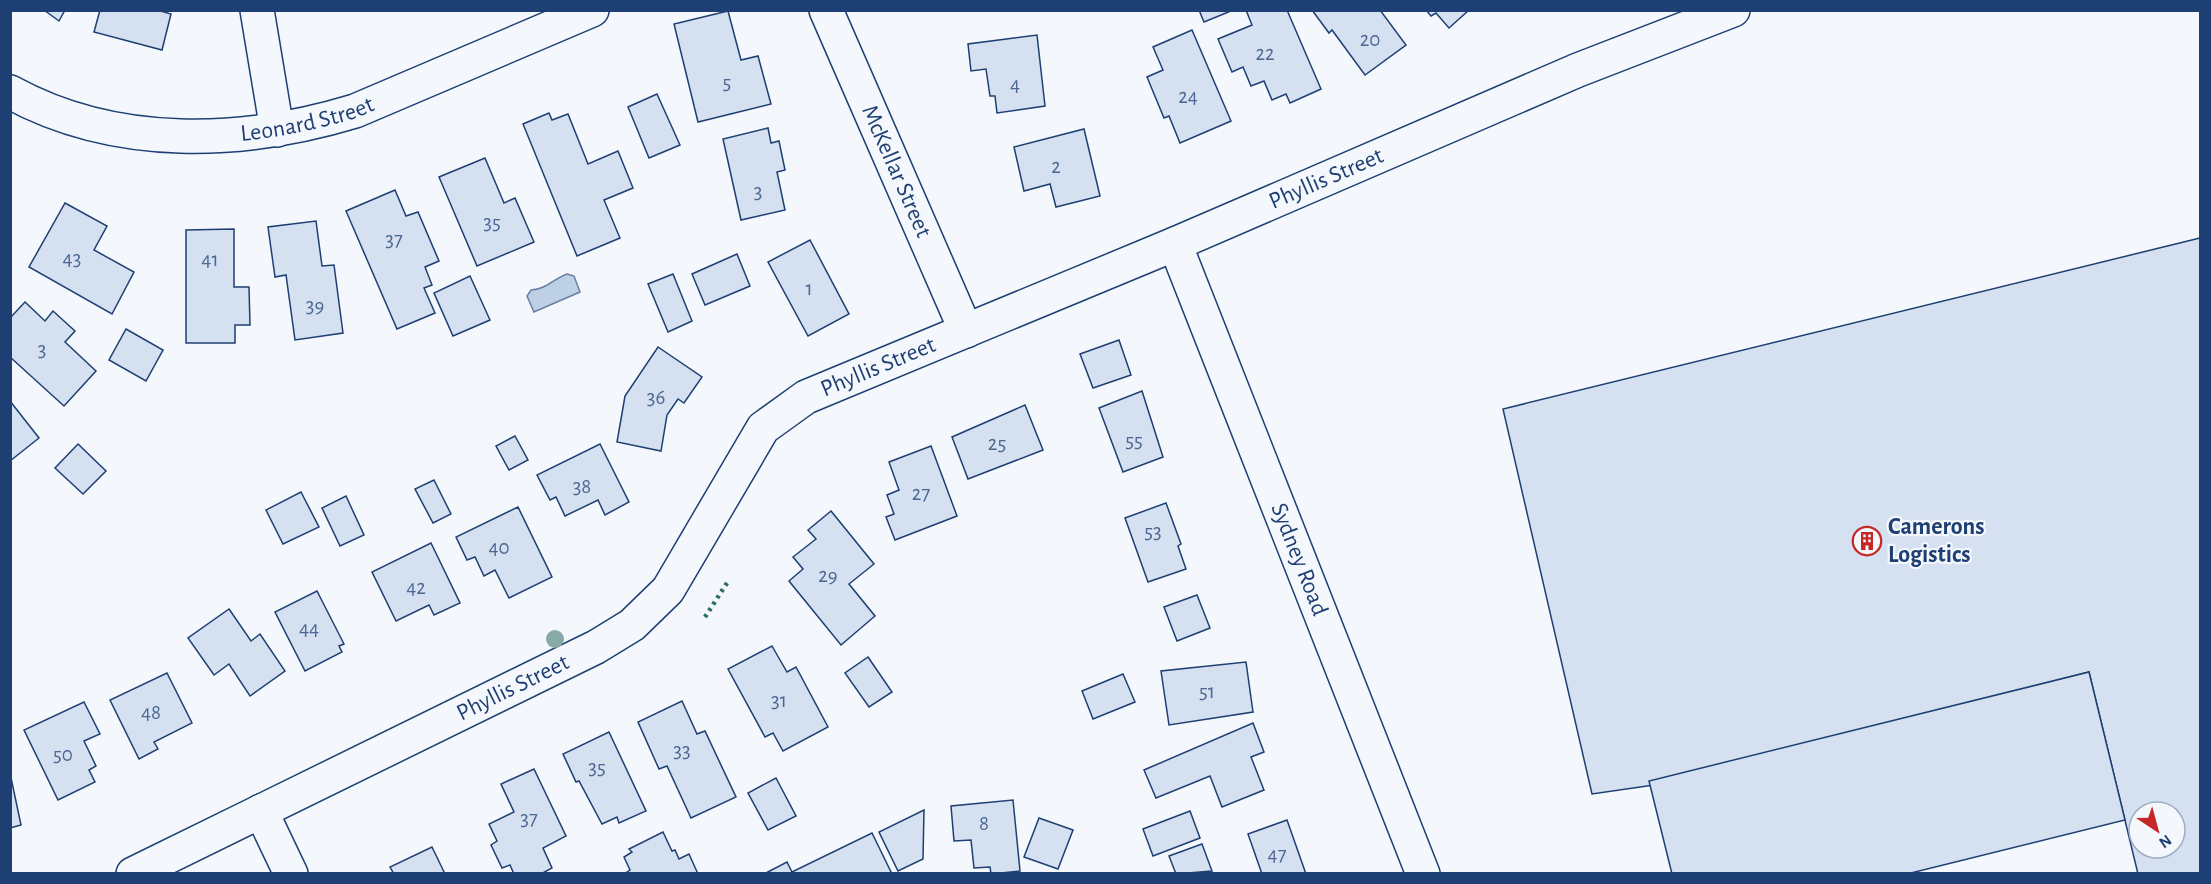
<svg xmlns="http://www.w3.org/2000/svg" width="2211" height="884" font-family="'Alegreya Sans',sans-serif">
<style>
.water{fill:#bed0e5;stroke:#687fa3;stroke-width:1.5}
.building{fill:#d5e0f0;stroke:#1d3f73;stroke-width:1.5;fill-rule:evenodd}
.lines{fill:none;stroke-linecap:round;stroke-linejoin:round}
.minor-casing{stroke:#1d3f73;stroke-width:36}
.minor{stroke:#f4f7fb;stroke-width:33}
.hedge{stroke:#2c6c60;stroke-width:4.5;stroke-dasharray:3 4.5;stroke-linecap:butt}
.tree{fill:#86aba6}
.labels{text-anchor:middle;dominant-baseline:central;stroke-width:4.5;stroke-linejoin:round;paint-order:stroke}
.number-label{font-size:21px;fill:#4b6792}
.street-label{font-size:24px;fill:#1d3f73;stroke:#f4f7fb}
.poi-label{font-size:24px;font-weight:bold;fill:#1d3f73;stroke:#f4f7fb;text-anchor:start}
</style>
<rect width="100%" height="100%" fill="#f4f7fb"/>
<path class="water" d="M567 274 574 276 580 292 534 312 527 296 531 290C547 289 553 279 567 274Z"/>
<g class="building">
<polygon points="44,10 65,10 59,21"/>
<polygon points="100,10 157,10 171,14 162,50 94,32"/>
<polygon points="1199,10 1231,10 1231,11 1204,22"/>
<polygon points="1287,10 1321,89 1290,103 1286,94 1272,100 1264,81 1251,86 1243,67 1232,72 1218,39 1252,25 1246,10"/>
<polygon points="1312,10 1380,10 1406,45 1365,75 1332,30 1329,33"/>
<polygon points="1426,10 1469,10 1449,28 1436,13 1431,16"/>
<polygon points="728,11 741,60 758,56 771,104 698,122 674,24"/>
<polygon points="1192,30 1231,121 1180,143 1169,116 1164,118 1147,77 1163,70 1153,47"/>
<polygon points="1037,35 1045,106 997,113 995,96 990,96 986,69 971,71 968,44"/>
<polygon points="657,94 680,145 649,158 628,107"/>
<polygon points="549,113 552,120 568,114 588,164 618,151 633,188 604,200 620,238 577,256 523,124"/>
<polygon points="768,128 771,143 779,141 785,170 777,172 785,210 741,220 723,139"/>
<polygon points="1084,129 1100,196 1056,207 1050,184 1024,191 1014,147"/>
<polygon points="485,158 504,203 515,198 534,242 477,266 439,177"/>
<polygon points="395,190 406,216 418,212 439,261 425,267 432,285 424,288 435,313 397,329 346,211"/>
<polygon points="65,203 107,226 94,250 134,272 112,314 29,267"/>
<polygon points="316,221 322,266 334,265 343,333 295,340 286,275 275,277 268,227"/>
<polygon points="234,229 234,287 249,287 250,325 235,325 235,343 186,343 186,230"/>
<path d="M2200 238V874H2138L2089 672 1654 785 1592 794 1503 409ZM2139 812H2175V848H2139Z"/>
<polygon points="810,240 849,314 808,336 768,262"/>
<polygon points="737,254 750,286 705,305 692,274"/>
<polygon points="673,274 692,321 668,332 648,284"/>
<polygon points="470,276 490,320 453,336 434,293"/>
<polygon points="25,302 45,321 53,311 75,331 65,342 96,371 64,406 10,357 10,318"/>
<polygon points="126,329 163,350 146,381 109,360"/>
<polygon points="1119,340 1131,375 1093,388 1080,354"/>
<polygon points="658,347 702,377 684,403 678,399 667,415 661,451 617,442 625,396"/>
<polygon points="1142,391 1163,457 1123,472 1099,408"/>
<polygon points="10,401 39,438 10,461"/>
<polygon points="1025,405 1043,450 968,479 952,437"/>
<polygon points="515,436 528,460 509,470 496,446"/>
<polygon points="78,444 106,471 83,494 55,468"/>
<polygon points="600,444 629,502 605,515 598,500 565,516 556,497 550,500 537,475"/>
<polygon points="931,446 957,516 895,540 886,517 894,514 887,495 899,490 889,462"/>
<polygon points="434,480 451,514 433,523 415,489"/>
<polygon points="301,492 319,527 283,544 266,510"/>
<polygon points="346,496 364,535 340,546 322,508"/>
<polygon points="1166,503 1181,544 1178,546 1186,569 1148,582 1125,518"/>
<polygon points="518,507 552,577 509,598 495,570 484,576 475,557 467,560 456,537"/>
<polygon points="831,511 874,564 849,584 875,616 841,645 789,581 803,569 793,557 816,539 808,530"/>
<polygon points="431,543 460,603 434,615 429,605 396,621 372,572"/>
<polygon points="317,591 344,644 339,646 342,652 305,671 275,612"/>
<polygon points="1197,595 1210,628 1177,641 1164,607"/>
<polygon points="229,609 251,641 260,634 285,671 250,696 229,664 214,675 188,638"/>
<polygon points="772,646 787,672 796,667 828,727 783,751 773,733 765,737 728,669"/>
<polygon points="868,657 892,692 869,707 845,673"/>
<polygon points="1246,662 1253,712 1169,725 1161,671"/>
<polygon points="2089,672 2125,820 1907,874 1672,874 1649,781"/>
<polygon points="167,673 192,723 154,742 158,749 139,759 110,700"/>
<polygon points="1123,674 1135,702 1093,719 1082,691"/>
<polygon points="682,701 697,734 705,731 736,797 691,818 667,766 659,769 638,722"/>
<polygon points="84,702 100,734 84,741 96,766 89,770 95,782 58,800 24,730"/>
<polygon points="1253,723 1264,752 1251,757 1264,790 1222,807 1210,776 1156,798 1144,770"/>
<polygon points="609,732 646,811 619,823 617,817 602,824 579,781 576,782 563,754"/>
<polygon points="534,769 566,836 543,848 552,868 541,874 514,874 510,865 502,868 491,845 497,841 489,824 514,812 501,784"/>
<polygon points="10,773 21,825 10,828"/>
<polygon points="776,778 796,816 768,830 748,793"/>
<polygon points="1013,800 1020,871 991,874 990,867 974,868 971,840 954,841 951,806"/>
<polygon points="924,810 923,859 898,871 879,832"/>
<polygon points="1190,811 1200,838 1153,856 1143,829"/>
<polygon points="1039,818 1073,830 1058,869 1024,857"/>
<polygon points="1287,820 1306,874 1262,874 1248,834"/>
<polygon points="663,832 672,851 675,850 679,859 689,854 698,874 624,874 630,870 624,857 632,852 629,849"/>
<polygon points="872,833 892,874 764,874 787,862 792,872"/>
<polygon points="1202,844 1212,871 1176,874 1169,856"/>
<polygon points="432,847 445,874 394,874 390,867"/>
</g>
<g class="lines">
<g class="minor-casing">
<g id="minor">
<polyline points="257,10 277,130"/>
<path id="s1" d="M826 10 966 331"/>
<path id="s2" d="M10 92C116 150 243 145 355 111L592 10"/>
<path id="s3" d="M1175 244 1423 874"/>
<polyline points="261,811 291,874"/>
<path id="s4" d="M133 874 596 647 632 625 668 590 763 428 806 397 1175 244 1578 70 1733 10"/>
</g>
</g>
<use href="#minor" class="minor"/>
<polyline class="hedge" points="705,617 729,580"/>
</g>
<circle class="tree" cx="555" cy="639" r="9"/>
<defs>
<g id="building-ring" transform="scale(1.5)"><circle r="9.5" fill="#f4f7fb" stroke="#c62828" stroke-width="1.5"/><path d="M-4-6H4V6H1V3H-1V6H-4ZM-2.5-4.3h1.7v1.8h-1.7ZM.8-4.3h1.7v1.8H.8ZM-2.5-1h1.7V.8h-1.7ZM.8-1h1.7V.8H.8Z" fill="#c62828"/></g>
</defs>
<g fill-rule="evenodd">
<use href="#building-ring" x="1867" y="541"/>
</g>
<g class="labels">
<g class="number-label">
<text x="1370" y="39">20</text>
<text x="1265" y="53">22</text>
<text x="727" y="82">5</text>
<text x="1015" y="84">4</text>
<text x="1188" y="96">24</text>
<text x="1056" y="166">2</text>
<text x="758" y="191">3</text>
<text x="492" y="222">35</text>
<text x="394" y="239">37</text>
<text x="72" y="258">43</text>
<text x="210" y="259">41</text>
<text x="809" y="288">1</text>
<text x="315" y="305">39</text>
<text x="42" y="349">3</text>
<text x="656" y="397">36</text>
<text x="1134" y="440">55</text>
<text x="997" y="443">25</text>
<text x="582" y="486">38</text>
<text x="921" y="493">27</text>
<text x="1153" y="531">53</text>
<text x="499" y="547">40</text>
<text x="828" y="575">29</text>
<text x="416" y="587">42</text>
<text x="309" y="628">44</text>
<text x="1207" y="691">51</text>
<text x="779" y="700">31</text>
<text x="151" y="712">48</text>
<text x="682" y="750">33</text>
<text x="63" y="754">50</text>
<text x="597" y="767">35</text>
<text x="529" y="818">37</text>
<text x="984" y="823">8</text>
<text x="1277" y="854">47</text>
</g>
<g class="street-label">
<text stroke="none"><textPath href="#s2" startOffset="306">Leonard Street</textPath></text>
<text stroke="none"><textPath href="#s1" startOffset="176">McKellar Street</textPath></text>
<text stroke="none"><textPath href="#s4" startOffset="1413">Phyllis Street</textPath></text>
<text stroke="none"><textPath href="#s4" startOffset="927">Phyllis Street</textPath></text>
<text stroke="none"><textPath href="#s3" startOffset="339">Sydney Road</textPath></text>
<text stroke="none"><textPath href="#s4" startOffset="423">Phyllis Street</textPath></text>
</g>
<g class="poi-label">
<text x="1888" y="527">Camerons<tspan x="1888" dy="28">Logistics</tspan></text>
</g>
</g>
<rect width="2211" height="884" fill="none" stroke="#1d3f73" stroke-width="24"/>
<g transform="translate(2157 830) rotate(144)"><circle r="28" fill="#f4f7fb" stroke="#9eadc5" stroke-width="1.5"/>
<path d="M0-4.5L10 22L0 15L-10 22Z" fill="#c62828"/>
<text y="-9" font-size="16" font-weight="bold" text-anchor="middle" fill="#1d3f73">N</text>
</g>
</svg>
